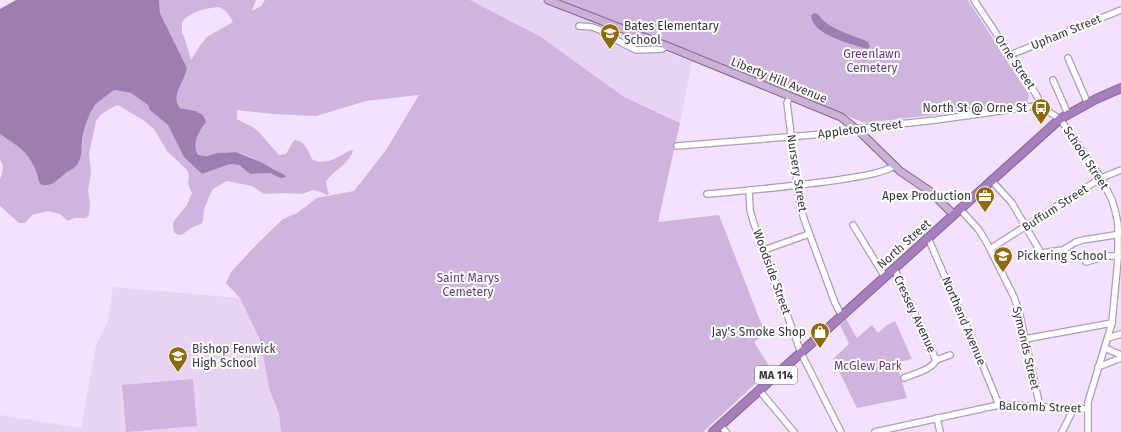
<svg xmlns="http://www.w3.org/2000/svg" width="1121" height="432" font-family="'Fira Sans',sans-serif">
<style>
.built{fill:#e8d3f5}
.green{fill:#cfb5dd;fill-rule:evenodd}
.water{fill:#9e7db0}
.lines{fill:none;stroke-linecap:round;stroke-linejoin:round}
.minor-casing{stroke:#ad9db7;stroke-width:8}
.major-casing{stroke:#816590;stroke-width:9}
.highway-casing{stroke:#816590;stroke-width:10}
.minor{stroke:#fff;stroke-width:5.5}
.major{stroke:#cab2d7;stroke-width:7}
.highway{stroke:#a77fbc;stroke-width:8}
.labels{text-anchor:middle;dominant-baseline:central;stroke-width:4;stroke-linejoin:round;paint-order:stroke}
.shield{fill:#fff;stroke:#757178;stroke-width:1}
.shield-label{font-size:11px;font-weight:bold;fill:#3a343e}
.poi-label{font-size:12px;fill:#3a343e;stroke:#fff;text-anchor:start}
.street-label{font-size:12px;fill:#3a343e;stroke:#fff}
.park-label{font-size:12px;fill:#673b7d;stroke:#fff}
</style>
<rect width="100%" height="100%" fill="#f3e1fe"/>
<g class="built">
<polygon points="470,0 539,0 692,62 680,123 624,97 541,37"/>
<polygon points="113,287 240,298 260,340 269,388 279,414 281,432 0,432 0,415 81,428 96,346 108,321"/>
</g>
<g class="green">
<path d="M159 0H256L252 11 261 6 265 0H470L541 37 624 97 680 123 658 222 719 215 765 333 754 342 771 369 703 432H281L279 414 269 388 260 340 240 298 226 283 231 272 258 243 283 219 297 213 317 198 354 191 386 150 419 95 366 101 316 116 272 114 237 110V119C242 123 249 124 254 128 264 136 270 146 279 155L286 154 292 143 295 140C306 141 308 152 313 160 327 166 339 156 351 150L353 151C348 165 334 170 326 181L327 188 329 194 327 195 318 191 313 190 302 194 284 193 264 194 252 186 227 181 213 189 210 194 204 210 203 221 201 224 191 228 183 234 178 235 174 232 173 225 174 221 187 205 192 193 188 184 189 175 187 170 167 151 154 129 143 120 118 105C110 108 101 113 96 121L89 154 91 172 88 190 90 203 89 215 86 218H74L68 221 60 214 48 211 32 215 25 223H19L0 206V179L2 174 3 167 2 163 0 160V134C20 146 32 155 38 179L56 182C65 174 77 159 82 147 83 144 82 139 83 135 84 125 89 113 94 106 98 100 108 94 114 90L131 93 148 105 168 125 202 174 230 164 239 165 250 174 270 173 280 178 283 174C267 167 253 155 235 152 222 151 211 157 198 155 192 144 198 132 205 122L195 111 180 108C170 93 185 82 187 68L160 13ZM219 7C226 10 230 16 233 22L207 37 199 47 191 60 184 36 182 34V22C190 11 207 8 219 7Z"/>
<polygon points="558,0 968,0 1029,95 1027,104 865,123"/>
<polygon points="846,319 857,338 872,325 878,333 887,325 895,321 912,359 896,363 907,398 857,408 833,359 849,344 840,325"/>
<polygon points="193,379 197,426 126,432 122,385"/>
</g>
<g class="water">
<path d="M16 0H159L160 13 187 68C185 82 170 94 180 108L195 111 203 115 206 122C198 132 192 144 198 155L207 156 217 153 236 152 261 162 273 169 283 174 286 177 280 178 270 173 250 174 239 165 230 164 202 174 184 157 168 125 150 110 148 105 131 93 114 90C108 95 96 102 93 108 88 116 85 126 83 134 81 144 83 157 77 165 75 168 70 170 67 172 58 179 52 188 40 184 38 179 37 174 35 169 27 150 16 145 0 134V9Z"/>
<path d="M814 13C819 14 820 17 824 21 835 31 854 35 868 42L870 47 867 49 864 48C849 43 813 35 811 16Z"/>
</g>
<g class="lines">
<g class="minor-casing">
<g id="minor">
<polyline points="974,0 1031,86 1042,105 1049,112 1060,119 1101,178 1112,200 1115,210 1118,224 1118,259 1112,323 1088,402 1088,432"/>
<polyline points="579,26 592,27 600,30 620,42 636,50 662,49 667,46"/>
<polyline points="1010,55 1121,10"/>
<polyline points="1068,58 1088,104"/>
<polyline points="1053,80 1068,114"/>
<polyline points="790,96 787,103 800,205 804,219 835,303 842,316"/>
<polyline points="677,146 824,134 855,129 936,120 1042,105"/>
<polyline points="992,181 1012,203 1041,253 1063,250 1076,242 1083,240 1115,235 1121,232"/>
<polyline points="749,190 750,210 753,221 801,353 841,432"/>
<path d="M707 194C753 190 799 186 844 179 862 176 879 174 895 166"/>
<polyline points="960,209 979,230 988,245 1014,297 1019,311 1040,407"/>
<polyline points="853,225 885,277"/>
<polyline points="928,238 970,334 999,405"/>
<polyline points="990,249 1101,178 1121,170"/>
<polyline points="764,250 809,234"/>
<polyline points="1086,262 1106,256 1118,256"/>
<polyline points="894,268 936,360"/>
<polyline points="1108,338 1121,334"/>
<polyline points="1025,339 1112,323"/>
<polyline points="1105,348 1121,355"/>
<polyline points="1098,367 1121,358"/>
<path d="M904 378C913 374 932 370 936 360L950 355"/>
<polyline points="759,390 794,432"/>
<polyline points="937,418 940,432"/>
<polyline points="720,425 726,432"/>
<polyline points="875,432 994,406 1003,405 1088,409"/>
<polyline points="1062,432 1074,408"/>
</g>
</g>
<g class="major-casing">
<polyline id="major" points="548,0 667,46 841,117 861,133 900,171 931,192 954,215"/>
</g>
<g class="highway-casing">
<polyline id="highway" points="713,432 1060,119 1096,99 1121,88"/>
</g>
<use href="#minor" class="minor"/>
<use href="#major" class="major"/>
<use href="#highway" class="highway"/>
</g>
<defs>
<g id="school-pin" transform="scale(1)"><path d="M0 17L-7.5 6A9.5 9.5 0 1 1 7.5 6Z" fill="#8e690d" stroke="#fff"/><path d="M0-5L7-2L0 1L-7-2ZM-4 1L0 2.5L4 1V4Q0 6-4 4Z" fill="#fff"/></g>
<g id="bus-pin" transform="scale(1)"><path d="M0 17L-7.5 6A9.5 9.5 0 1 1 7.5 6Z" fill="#8e690d" stroke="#fff"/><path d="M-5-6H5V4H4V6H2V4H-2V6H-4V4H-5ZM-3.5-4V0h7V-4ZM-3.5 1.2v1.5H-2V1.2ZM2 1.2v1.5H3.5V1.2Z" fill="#fff"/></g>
<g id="office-pin" transform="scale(1)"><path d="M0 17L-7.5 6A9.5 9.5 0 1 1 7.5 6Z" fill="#8e690d" stroke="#fff"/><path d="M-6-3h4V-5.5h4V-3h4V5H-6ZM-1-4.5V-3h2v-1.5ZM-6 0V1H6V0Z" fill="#fff"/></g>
<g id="shop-pin" transform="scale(1)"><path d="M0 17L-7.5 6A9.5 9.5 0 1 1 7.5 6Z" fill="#8e690d" stroke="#fff"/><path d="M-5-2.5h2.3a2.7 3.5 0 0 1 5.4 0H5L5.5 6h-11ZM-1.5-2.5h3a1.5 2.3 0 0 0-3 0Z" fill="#fff"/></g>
</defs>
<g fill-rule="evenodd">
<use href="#school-pin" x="610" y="33"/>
<use href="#bus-pin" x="1041" y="108"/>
<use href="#office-pin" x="985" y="196"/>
<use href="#school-pin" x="1003" y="256"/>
<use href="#shop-pin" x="820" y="332"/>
<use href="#school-pin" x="178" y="356"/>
</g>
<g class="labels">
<rect class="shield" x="755" y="366" width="42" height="18" rx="3"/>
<g class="shield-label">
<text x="776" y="375">MA 114</text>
</g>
<g class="poi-label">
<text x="624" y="26">Bates Elementary<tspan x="624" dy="14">School</tspan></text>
<text x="1027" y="108" text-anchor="end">North St @ Orne St</text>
<text x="971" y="196" text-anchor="end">Apex Production</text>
<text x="1017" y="256">Pickering School</text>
<text x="806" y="332" text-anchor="end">Jay's Smoke Shop</text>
<text x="192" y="349">Bishop Fenwick<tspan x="192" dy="14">High School</tspan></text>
</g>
<g class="street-label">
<text transform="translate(1066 32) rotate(-22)">Upham Street</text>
<text transform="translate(1015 62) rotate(56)">Orne Street</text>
<text transform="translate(779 80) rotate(22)">Liberty Hill Avenue</text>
<text transform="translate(860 129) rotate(-7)">Appleton Street</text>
<text transform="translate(1086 158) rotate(57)">School Street</text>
<text transform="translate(797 173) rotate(81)">Nursery Street</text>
<text transform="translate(1055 208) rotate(-33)">Buffum Street</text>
<text transform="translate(904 244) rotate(-42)">North Street</text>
<text transform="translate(772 272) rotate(70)">Woodside Street</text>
<text transform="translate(915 314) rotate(65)">Cressey Avenue</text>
<text transform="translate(964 321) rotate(67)">Northend Avenue</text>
<text transform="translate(1026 348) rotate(77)">Symonds Street</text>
<text transform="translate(1040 407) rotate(2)">Balcomb Street</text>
</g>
<g class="park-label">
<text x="872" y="54">Greenlawn<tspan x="872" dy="14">Cemetery</tspan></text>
<text x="468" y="278">Saint Marys<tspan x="468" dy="14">Cemetery</tspan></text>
<text x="868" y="366">McGlew Park</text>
</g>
</g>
</svg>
